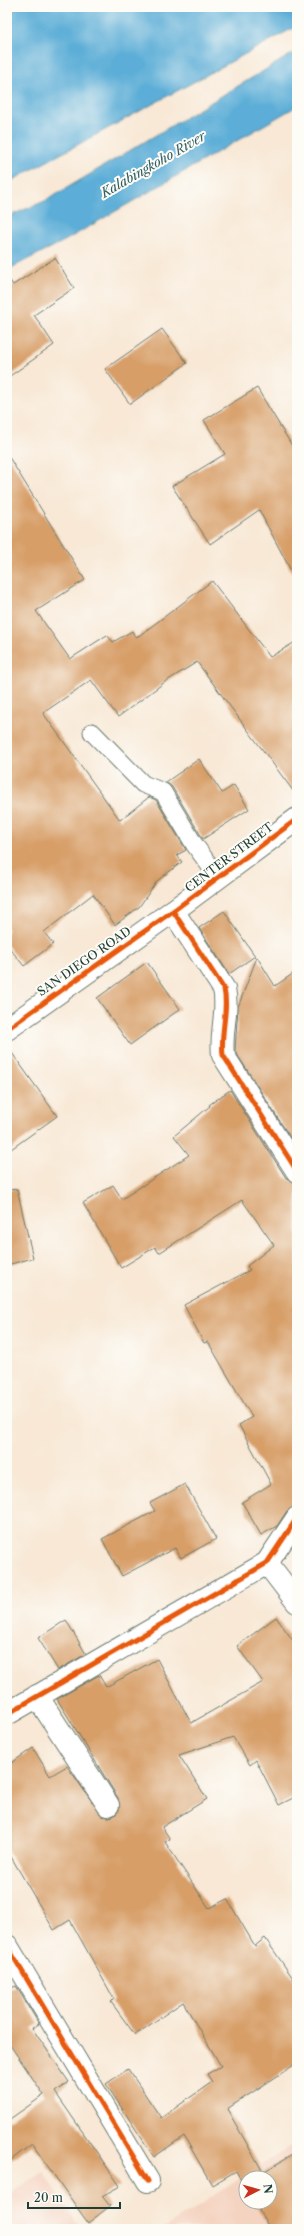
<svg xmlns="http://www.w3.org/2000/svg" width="304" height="2236" font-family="'Libre Caslon Text',serif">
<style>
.built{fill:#f5d3c1;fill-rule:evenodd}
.water{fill:#5cadd7;stroke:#3e7586}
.building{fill:#d79e68}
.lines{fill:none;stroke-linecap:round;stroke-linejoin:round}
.service-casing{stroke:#6b796c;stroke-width:19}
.minor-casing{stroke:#6b796c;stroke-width:24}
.tertiary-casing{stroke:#6b796c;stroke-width:24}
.service{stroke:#fff;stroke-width:17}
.minor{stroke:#fff;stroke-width:22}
.tertiary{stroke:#fff;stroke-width:22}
.cycleway-casing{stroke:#fdfcf7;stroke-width:8}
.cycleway{stroke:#e8590c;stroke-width:5}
.labels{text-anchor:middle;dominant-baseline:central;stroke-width:4;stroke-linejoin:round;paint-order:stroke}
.street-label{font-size:12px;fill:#1f3d34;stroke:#fdfcf7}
.water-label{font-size:13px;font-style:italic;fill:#315f65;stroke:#fdfcf7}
</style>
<rect width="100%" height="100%" fill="#fdfcf7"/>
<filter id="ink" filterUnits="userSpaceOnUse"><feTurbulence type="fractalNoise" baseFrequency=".025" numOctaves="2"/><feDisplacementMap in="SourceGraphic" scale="8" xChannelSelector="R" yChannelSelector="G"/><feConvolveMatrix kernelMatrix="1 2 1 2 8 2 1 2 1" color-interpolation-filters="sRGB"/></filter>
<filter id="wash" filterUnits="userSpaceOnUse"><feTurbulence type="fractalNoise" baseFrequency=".012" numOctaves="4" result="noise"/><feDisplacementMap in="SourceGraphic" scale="16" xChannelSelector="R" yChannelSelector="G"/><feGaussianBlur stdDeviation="0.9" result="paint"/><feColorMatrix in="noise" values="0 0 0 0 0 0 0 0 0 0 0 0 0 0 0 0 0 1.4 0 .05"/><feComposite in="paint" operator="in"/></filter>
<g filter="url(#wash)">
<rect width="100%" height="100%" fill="#f8e8d5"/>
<g class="built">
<path d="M297 2142V2229H163L227 2187ZM246 2178H270V2202H246Z"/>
<polygon points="44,2172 81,2229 10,2229 7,2225 7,2195"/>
</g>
<g class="water">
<polygon points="7,7 297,7 297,26 7,183"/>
<polygon points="297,51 297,106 66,240 7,270 7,217 45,201"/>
</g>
<g id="blocks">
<g class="building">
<polygon points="55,258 74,288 34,315 54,345 7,378 7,276 13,285"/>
<polygon points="162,329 187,363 130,404 105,369"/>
<polygon points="257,388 297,454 297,582 259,510 210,544 172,486 225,454 204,420"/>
<polygon points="7,454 85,580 36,611 70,659 107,635 113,642 132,631 136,638 212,581 270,657 297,641 297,796 197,662 165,682 118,717 91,680 43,713 120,820 149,797 156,800 186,850 177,855 182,862 157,881 139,907 115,925 93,894 44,932 53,944 24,966 7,945"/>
<polygon points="199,759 222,793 234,785 249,809 203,839 172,787 166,782"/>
<polygon points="224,911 255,956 229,974 199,928"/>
<polygon points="257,957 275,986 297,971 297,1148 235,1051 238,1007"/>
<polygon points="147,962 180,1009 130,1045 97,998"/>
<polygon points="7,1046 57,1116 7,1152"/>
<polygon points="230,1090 286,1178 297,1183 297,1506 287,1511 277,1526 261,1535 242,1502 271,1484 239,1425 252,1417 208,1342 204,1343 184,1305 250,1270 247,1266 274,1245 242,1200 159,1253 155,1247 121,1268 83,1203 113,1185 122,1199 189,1155 174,1136 210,1106 209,1105"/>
<polygon points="17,1189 33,1258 7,1265 7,1190"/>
<polygon points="185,1484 216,1539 181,1558 175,1548 122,1576 102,1539 155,1511 150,1503"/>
<polygon points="276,1617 297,1646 297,1740 295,1757 297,1761 297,1796 279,1805 256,1760 250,1765 233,1737 179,1755 207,1799 162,1827 170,1839 165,1842 209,1908 227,1899 255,1946 265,1938 297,1984 297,2063 227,2109 263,2172 297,2152 297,2229 270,2229 254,2202 270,2202 270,2178 246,2178 246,2189 236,2171 212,2185 184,2136 154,2157 106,2084 128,2069 161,2118 212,2082 207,2074 221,2066 183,2002 135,2035 111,2002 114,1999 70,1920 54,1930 7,1850 7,1766 33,1748 50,1776 67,1766 102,1816 109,1817 115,1815 119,1810 118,1798 57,1699 99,1675 106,1687 157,1659 191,1723 263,1682 237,1646"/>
<polygon points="66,1620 86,1654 58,1670 38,1638"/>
<polygon points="16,1986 39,2024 32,2028 69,2082 55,2092 120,2186 102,2196 110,2206 88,2223 32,2144 7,2163 7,2121 44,2095 8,2042 7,2043 7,1990"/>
</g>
</g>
</g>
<g filter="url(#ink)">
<use href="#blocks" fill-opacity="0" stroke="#6b796c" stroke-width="1"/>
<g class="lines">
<g class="service-casing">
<polyline id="service" points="92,732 143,784 163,792 194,844 218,877"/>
</g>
<g class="minor-casing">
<g id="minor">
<path d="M173 911 224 989C229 1010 220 1033 223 1055L297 1171"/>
<polyline points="267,1563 297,1602"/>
<polyline points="37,1696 108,1805"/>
<polyline points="7,1714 267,1563 297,1518"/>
<polyline points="7,1946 148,2181"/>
</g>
</g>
<g class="tertiary-casing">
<polyline id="tertiary" points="7,1029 173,911 297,819"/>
</g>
<use href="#service" class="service"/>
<use href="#minor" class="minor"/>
<use href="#tertiary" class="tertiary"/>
<g class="cycleway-casing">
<g id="cycleway">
<path d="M173 911 224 989C229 1010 220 1033 223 1055L297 1171"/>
<polyline points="7,1029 173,911 297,819"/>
<polyline points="7,1714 267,1563 297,1518"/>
<polyline points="7,1946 148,2181"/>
</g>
</g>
<use href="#cycleway" class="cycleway"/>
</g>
</g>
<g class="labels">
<g class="street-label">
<text transform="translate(229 857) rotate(-37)">CENTER STREET</text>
<text transform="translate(84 961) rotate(-35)">SAN DIEGO ROAD</text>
</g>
<g class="water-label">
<text transform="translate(153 164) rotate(-30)">Kalabingkoho River</text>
</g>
</g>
<rect width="304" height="2236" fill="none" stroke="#fdfcf7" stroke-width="24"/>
<g transform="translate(258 2190) rotate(84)"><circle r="19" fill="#fdfcf7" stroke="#a4b0a9"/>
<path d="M0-3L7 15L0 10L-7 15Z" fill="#c8321e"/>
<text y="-6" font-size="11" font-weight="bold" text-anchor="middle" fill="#1f3d34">N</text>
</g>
<path d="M28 2202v6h92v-6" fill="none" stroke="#1f3d34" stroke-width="2"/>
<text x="34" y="2202" font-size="12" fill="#1f3d34" stroke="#fdfcf7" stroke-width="3" paint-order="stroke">20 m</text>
</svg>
